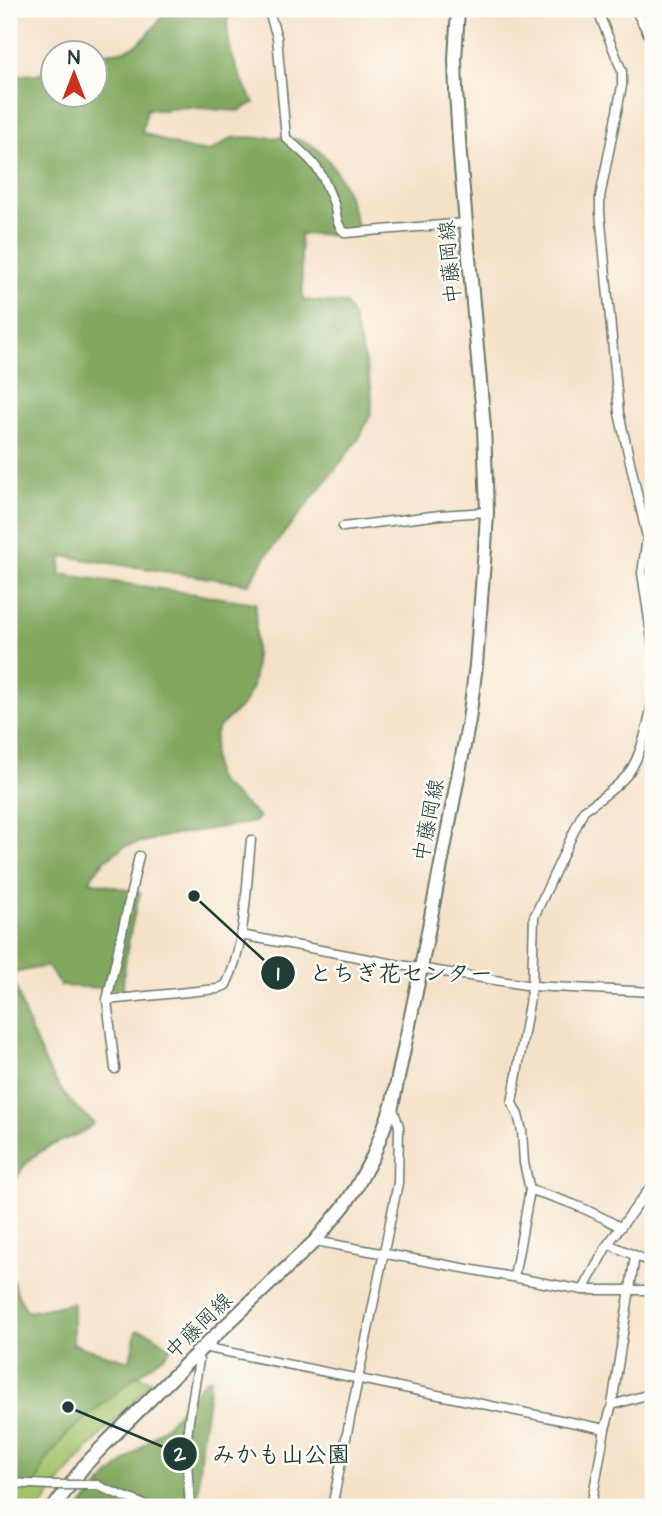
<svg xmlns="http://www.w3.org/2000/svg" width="662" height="1516" font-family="'Architects Daughter','Klee One',sans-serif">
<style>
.green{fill:#a2c26b;stroke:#608050;stroke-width:2}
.forest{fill:#81a85f;stroke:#50724a;stroke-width:2}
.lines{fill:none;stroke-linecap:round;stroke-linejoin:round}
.minor-casing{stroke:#6a7668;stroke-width:11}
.secondary-casing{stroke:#6a7668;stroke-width:16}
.minor{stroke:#fff;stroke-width:8}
.secondary{stroke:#fff;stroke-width:12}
.minor-bridge-casing{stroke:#6a7668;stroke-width:11;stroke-linecap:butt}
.minor-bridge{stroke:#fff;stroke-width:8}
.labels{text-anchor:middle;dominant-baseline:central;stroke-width:5;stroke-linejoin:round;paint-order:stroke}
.street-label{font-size:21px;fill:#1f3d34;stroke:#fdfcf7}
.leader{fill:none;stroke:#1f3d34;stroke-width:2.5}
.callout-dot{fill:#1f3d34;stroke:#fdfcf7;stroke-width:2.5}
.mark-label{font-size:21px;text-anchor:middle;font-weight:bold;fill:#fff}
.callout-label{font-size:23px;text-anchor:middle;font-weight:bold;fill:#1f3d34;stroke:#fdfcf7;stroke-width:5;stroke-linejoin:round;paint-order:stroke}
</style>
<rect width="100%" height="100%" fill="#fdfcf7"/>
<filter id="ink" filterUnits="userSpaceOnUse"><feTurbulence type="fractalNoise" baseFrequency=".0143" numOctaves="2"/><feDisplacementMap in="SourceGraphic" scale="14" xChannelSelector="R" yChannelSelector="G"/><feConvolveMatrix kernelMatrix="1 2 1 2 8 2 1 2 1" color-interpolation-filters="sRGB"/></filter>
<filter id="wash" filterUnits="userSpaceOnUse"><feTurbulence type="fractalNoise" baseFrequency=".00686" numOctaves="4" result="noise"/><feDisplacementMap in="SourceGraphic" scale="28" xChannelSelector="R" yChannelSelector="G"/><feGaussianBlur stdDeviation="1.57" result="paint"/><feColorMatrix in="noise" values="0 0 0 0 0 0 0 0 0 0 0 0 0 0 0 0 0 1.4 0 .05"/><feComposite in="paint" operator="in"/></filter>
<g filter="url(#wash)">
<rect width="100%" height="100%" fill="#f5e1c8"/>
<path class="green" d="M9 1311 152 1382C114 1422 72 1461 42 1507H9Z"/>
<g class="forest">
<path d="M168 9H229C222 40 238 76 254 103L238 111 186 107 162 110 147 109 142 132C162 140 182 149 204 151 216 152 222 141 233 138 241 136 252 138 260 138 274 137 295 136 308 143 338 160 353 203 359 235L300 234 303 300 346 304 352 315 366 365 371 387 372 403 371 413 360 437 326 481 268 553 249 584 62 556 60 574 256 603 255 669 252 687 244 704 220 726 216 732 213 753 215 775 220 783 259 817 254 822 172 835 125 846 104 861 92 876 90 881 140 893C131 925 124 956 123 989L61 986 47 966 18 972 13 975C21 1010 44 1069 66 1096 74 1107 85 1115 94 1123 84 1133 72 1137 59 1142 30 1154 17 1169 9 1199V76L38 74 52 69V94H94L95 54C105 53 118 53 128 49 145 42 157 23 168 9Z"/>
<path d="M9 1268C12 1282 19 1302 29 1312L73 1303V1345L130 1361 136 1331C149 1328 161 1341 171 1348L164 1356 134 1378 68 1433 46 1460 35 1488 9 1487Z"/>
<polygon points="210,1378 210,1384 201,1442 197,1507 81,1507 109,1476 170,1422 204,1381"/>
</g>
</g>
<g filter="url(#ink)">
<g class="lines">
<g class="minor-casing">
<g id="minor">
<path d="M268 9 277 37 286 138C300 150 315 162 323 178 327 187 331 196 334 204 337 215 336 227 346 233L466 223"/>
<polyline points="597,9 622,71 622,86 600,197 600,212 619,413 647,537 642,573 653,647"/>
<polyline points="635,9 653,43"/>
<polyline points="343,527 440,515 487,512"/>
<polyline points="241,935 400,965 532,986 653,992"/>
<path d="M107 1000 217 989 226 985C246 945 246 886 251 840"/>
<polyline points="115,1069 107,1000 139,856"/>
<path d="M530 1190C565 1200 588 1209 620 1227"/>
<polyline points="315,1241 583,1290 653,1290"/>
<polyline points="608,1244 653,1263"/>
<path d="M514 1277 530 1190 524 1163 522 1131 518 1115 512 1103 532 986 534 917 584 810C599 800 615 789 627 775 641 758 652 713 653 691"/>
<polyline points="583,1290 608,1244 653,1184"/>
<polyline points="203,1347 605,1429"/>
<polyline points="612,1405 653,1393"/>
<polyline points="9,1483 51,1485"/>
<path d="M97 1485C114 1494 132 1498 148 1507"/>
<polyline points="190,1507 186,1447 189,1420 199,1360 195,1355"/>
<polyline points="332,1507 398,1183 399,1126 392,1106"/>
<polyline points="591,1507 605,1429 612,1405 635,1256"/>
</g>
</g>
<g class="secondary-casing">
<polyline id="secondary" points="54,1507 84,1466 109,1440 203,1347 315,1241 344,1206 356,1188 373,1156 392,1106 421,968 469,720 476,665 485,548 487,512 484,427 460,156 456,91 455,59 458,9"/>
</g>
<use href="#minor" class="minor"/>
<use href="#secondary" class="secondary"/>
<g class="minor-bridge-casing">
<polyline id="minor-bridge" points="51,1485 97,1485"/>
</g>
<use href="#minor-bridge" class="minor-bridge"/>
</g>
</g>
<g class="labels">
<g class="street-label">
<text transform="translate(450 262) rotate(-95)">中藤岡線</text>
<text transform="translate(429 820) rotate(-79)">中藤岡線</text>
<text transform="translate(199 1326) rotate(-44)">中藤岡線</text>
</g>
</g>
<path class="leader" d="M194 896L278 973M68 1407L180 1454"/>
<g class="callout-dot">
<circle cx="194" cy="896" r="7"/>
<circle cx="68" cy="1407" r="7"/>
<circle cx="278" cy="973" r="18"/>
<circle cx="180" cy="1454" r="18"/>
</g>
<g class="mark-label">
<text x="278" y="980">1</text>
<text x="180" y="1461">2</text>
</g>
<g class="callout-label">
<text x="401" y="981">とちぎ花センター</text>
<text x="281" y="1462">みかも山公園</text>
</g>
<rect width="662" height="1516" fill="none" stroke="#fdfcf7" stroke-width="35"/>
<g transform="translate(74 74)"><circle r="33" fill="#fdfcf7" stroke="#a4b0a9" stroke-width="2"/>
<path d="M0-5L12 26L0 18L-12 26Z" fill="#c8321e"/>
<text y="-10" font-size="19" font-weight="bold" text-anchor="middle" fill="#1f3d34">N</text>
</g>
</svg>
